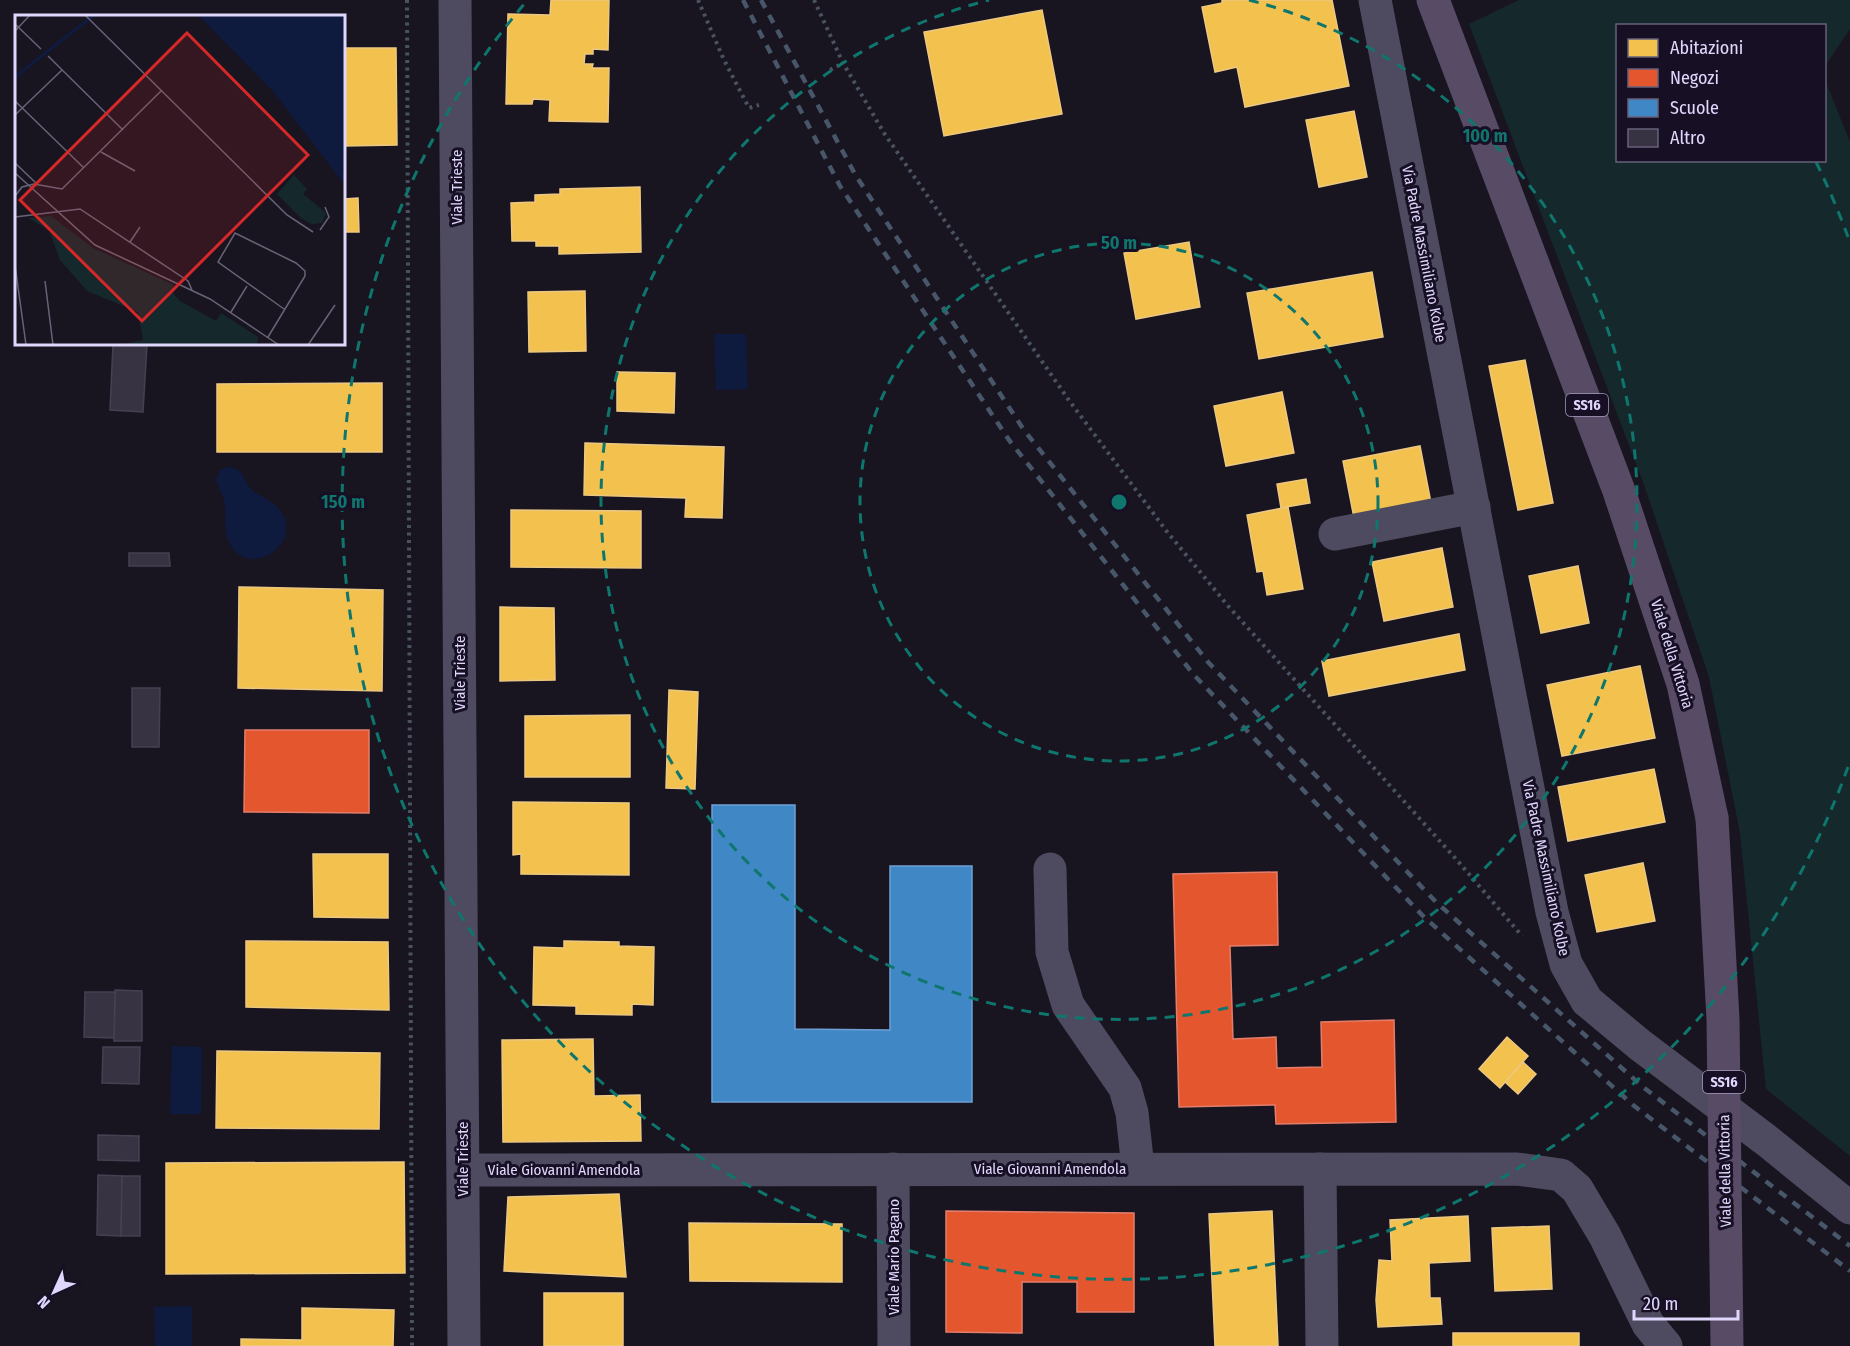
<svg xmlns="http://www.w3.org/2000/svg" width="1850" height="1346" font-family="'Fira Sans Condensed',sans-serif">
<style>
.green{fill:#15292d}
.water{fill:#0e1a3e}
.homes{fill:#f2c14e;stroke:#edc882;stroke-width:1.5}
.shops{fill:#e4572e;stroke:#e37d6c;stroke-width:1.5}
.schools{fill:#3f88c5;stroke:#6fa0d6;stroke-width:1.5}
.building{fill:#383342;stroke:#464053;stroke-width:1.5}
.lines{fill:none;stroke-linecap:round;stroke-linejoin:round}
.path{stroke:#4a5261;stroke-width:4;stroke-dasharray:3 4.5;stroke-linecap:butt}
.minor{stroke:#4e4b60;stroke-width:33}
.major{stroke:#584b65;stroke-width:33}
.rail{stroke:#485669;stroke-width:4.5;stroke-dasharray:9 8;stroke-linecap:butt}
.major-bridge{stroke:#584b65;stroke-width:33}
.ring{fill:none;stroke:#0f766e;stroke-width:3;stroke-dasharray:10 8}
.labels{text-anchor:middle;dominant-baseline:central;stroke-width:6;stroke-linejoin:round;paint-order:stroke}
.shield{fill:#171025;stroke:#a49bbc;stroke-width:1.5}
.shield-label{font-size:14px;font-weight:bold;fill:#e0d7fd}
.street-label{font-size:15px;fill:#e0d7fd;stroke:#171025}
.inset-river{fill:none;stroke:#0e1a3e;stroke-width:3}
.inset-road{fill:none;stroke:#686378;stroke-width:1.5}
.view{fill:#d62828;fill-opacity:0.15;stroke:#d62828;stroke-width:3}
.inset-edge{fill:none;stroke:#e0d7fd;stroke-width:3}
.centre{fill:#0f766e;stroke:#171025;stroke-width:3}
.ring-label{font-size:18px;text-anchor:middle;font-weight:bold;fill:#0f766e;stroke:#171025;stroke-width:6;stroke-linejoin:round;paint-order:stroke}
</style>
<rect width="100%" height="100%" fill="#181520"/>
<polygon class="green" points="1519,0 1850,0 1850,29 1825,66 1824,26 1618,26 1618,160 1824,160 1825,80 1850,142 1850,1156 1766,1089 1740,833 1709,677 1643,482 1469,24"/>
<g class="water">
<polygon points="714,334 746,334 748,389 716,390"/>
<path d="M228 467C247 469 242 482 253 491 260 496 270 500 276 506 311 539 249 584 229 542 223 530 226 517 225 505 224 496 218 488 216 479L220 470Z"/>
<polygon points="172,1046 202,1047 201,1114 170,1114"/>
<polygon points="192,1306 192,1346 155,1346 154,1307"/>
</g>
<g class="homes">
<polygon points="551,0 609,0 608,50 593,49 593,54 585,54 584,64 593,64 592,68 609,68 608,122 549,121 550,100 533,99 532,104 506,104 508,14 550,15"/>
<polygon points="1222,0 1332,0 1349,86 1245,107 1237,67 1215,72 1202,7 1222,3"/>
<polygon points="1042,10 1062,114 944,136 924,32"/>
<polygon points="344,48 396,48 397,145 344,146"/>
<polygon points="1354,111 1367,177 1319,187 1306,120"/>
<polygon points="640,187 641,252 559,254 559,246 536,246 536,241 512,241 511,203 535,202 535,195 560,194 560,189"/>
<polygon points="358,198 359,232 344,232 344,199"/>
<polygon points="1189,242 1200,307 1136,319 1124,253"/>
<polygon points="1372,272 1383,337 1259,359 1247,293"/>
<polygon points="585,291 586,351 529,352 528,292"/>
<polygon points="1525,360 1553,503 1518,510 1489,366"/>
<polygon points="617,372 675,373 674,413 617,411"/>
<polygon points="382,383 382,452 217,452 217,384"/>
<polygon points="1282,392 1294,453 1226,466 1214,406"/>
<polygon points="585,443 724,447 722,518 685,517 686,498 584,495"/>
<polygon points="1420,446 1431,503 1354,518 1343,461"/>
<polygon points="1306,479 1310,503 1281,508 1277,484"/>
<polygon points="1288,507 1303,589 1267,595 1263,571 1257,572 1247,515"/>
<polygon points="511,510 641,511 641,568 511,567"/>
<polygon points="1442,548 1453,607 1384,621 1372,562"/>
<polygon points="1578,566 1589,623 1541,633 1529,576"/>
<polygon points="239,587 383,590 382,691 238,688"/>
<polygon points="500,607 554,608 555,680 500,681"/>
<polygon points="1459,634 1465,670 1329,696 1322,661"/>
<polygon points="1640,666 1655,738 1562,756 1547,685"/>
<polygon points="669,690 698,692 695,789 666,788"/>
<polygon points="630,715 630,777 525,777 525,716"/>
<polygon points="1654,769 1665,822 1568,841 1558,787"/>
<polygon points="513,802 629,803 629,875 521,874 521,854 513,855"/>
<polygon points="313,854 388,854 388,918 314,917"/>
<polygon points="1643,863 1655,921 1597,932 1585,875"/>
<polygon points="246,941 388,942 389,1010 246,1007"/>
<polygon points="564,941 619,942 619,946 654,947 653,1005 632,1004 632,1015 576,1014 576,1006 533,1005 534,947 564,948"/>
<polygon points="1507,1037 1528,1056 1500,1088 1479,1069"/>
<polygon points="593,1039 594,1096 640,1095 641,1141 503,1142 502,1040"/>
<polygon points="217,1051 380,1053 379,1129 216,1128"/>
<polygon points="1523,1062 1536,1074 1518,1094 1505,1082"/>
<polygon points="404,1162 405,1273 166,1274 166,1163"/>
<polygon points="619,1194 626,1277 504,1271 508,1197"/>
<polygon points="1272,1211 1278,1346 1215,1346 1209,1214"/>
<polygon points="1468,1216 1470,1261 1429,1263 1430,1298 1440,1298 1442,1324 1378,1327 1376,1300 1379,1260 1392,1261 1390,1220"/>
<polygon points="689,1223 842,1224 842,1282 690,1281"/>
<polygon points="1549,1226 1552,1289 1495,1291 1492,1228"/>
<rect x="544" y="1293" width="79" height="53"/>
<polygon points="302,1308 394,1310 393,1346 241,1346 241,1339 302,1340"/>
<rect x="1453" y="1333" width="126" height="13"/>
</g>
<g class="shops">
<polygon points="245,730 369,730 369,813 244,812"/>
<polygon points="1277,872 1278,945 1230,946 1233,1039 1276,1037 1277,1068 1322,1067 1321,1022 1394,1020 1396,1122 1276,1124 1275,1105 1179,1107 1173,874"/>
<polygon points="946,1211 1134,1213 1134,1312 1077,1312 1077,1282 1022,1282 1022,1333 946,1332"/>
</g>
<polygon class="schools" points="712,805 795,805 795,1029 890,1030 890,866 972,866 972,1102 712,1102"/>
<g class="building">
<polygon points="113,344 147,345 143,412 110,410"/>
<polygon points="129,553 169,553 170,566 129,566"/>
<polygon points="132,688 160,688 159,747 132,747"/>
<polygon points="115,990 142,991 142,1041 114,1041"/>
<polygon points="85,992 115,992 114,1038 84,1037"/>
<polygon points="103,1047 140,1047 139,1084 102,1083"/>
<polygon points="98,1135 139,1136 139,1161 98,1160"/>
<polygon points="98,1175 122,1176 121,1236 97,1235"/>
<polygon points="122,1176 140,1176 140,1236 121,1236"/>
</g>
<g class="lines">
<g class="path">
<polyline points="407,0 412,1346"/>
<polyline points="698,0 724,60 749,108 759,105"/>
<polyline points="814,0 843,63 884,133 1068,399 1168,533 1229,607 1456,859 1522,936"/>
<polyline points="830,70 843,63"/>
</g>
<g class="minor">
<polyline points="455,0 464,1346"/>
<polyline points="1375,0 1552,912 1566,964 1587,1001 1640,1045 1766,1140 1850,1208"/>
<polyline points="1335,534 1474,507"/>
<polyline points="1050,869 1052,952 1068,1005 1125,1088 1132,1113 1138,1168"/>
<polyline points="893,1169 894,1346"/>
<polyline points="1320,1169 1322,1346"/>
<polyline points="464,1170 1517,1169 1561,1175 1577,1189 1605,1236 1648,1324 1666,1346"/>
</g>
<polyline class="major" points="1433,0 1619,491 1683,684 1712,818"/>
<g class="rail">
<polyline points="743,0 840,186 1009,440 1194,675 1423,916 1633,1105 1850,1271"/>
<polyline points="761,0 856,176 1024,430 1208,662 1436,902 1643,1087 1850,1246"/>
</g>
<polyline class="major-bridge" points="1712,818 1723,1019 1727,1346"/>
</g>
<g class="ring">
<circle cx="1119" cy="502" r="259"/>
<path d="M1249 0A518 518 0 1 1 989 0"/>
<path d="M1848 767A776 776 0 1 1 525 3M1816 162A776 776 0 0 1 1848 237"/>
</g>
<g class="labels">
<g class="shield">
<rect x="1566" y="394" width="42" height="22" rx="4.5"/>
<rect x="1703" y="1071" width="42" height="22" rx="4.5"/>
</g>
<g class="shield-label">
<text x="1587" y="405">SS16</text>
<text x="1724" y="1082">SS16</text>
</g>
<g class="street-label">
<text transform="translate(457 187) rotate(-90)">Viale Trieste</text>
<text transform="translate(1424 254) rotate(79)">Via Padre Massimiliano Kolbe</text>
<text transform="translate(1672 654) rotate(73)">Viale della Vittoria</text>
<text transform="translate(460 673) rotate(-90)">Viale Trieste</text>
<text transform="translate(1546 868) rotate(78)">Via Padre Massimiliano Kolbe</text>
<text transform="translate(463 1159) rotate(-90)">Viale Trieste</text>
<text x="1050" y="1169">Viale Giovanni Amendola</text>
<text x="564" y="1170">Viale Giovanni Amendola</text>
<text transform="translate(1725 1171) rotate(-91)">Viale della Vittoria</text>
<text transform="translate(894 1257) rotate(-90)">Viale Mario Pagano</text>
</g>
</g>
<g transform="translate(15 15)">
<rect width="330" height="330" fill="#181520"/>
<path d="M279 160 292 174 288 179 311 198 307 208 296 209 286 203 262 179ZM36 201 78 233 159 270 157 277 165 286 201 306 206 298 243 322 242 330H104L128 325 123 297 72 276 45 245 34 215 13 203Z" fill="#15292d"/>
<path d="M183 0H330V170L257 75Z" fill="#0e1a3e"/>
<path class="inset-river" d="M0 62 79 0"/>
<path class="inset-road" d="M70 0 272 200 298 217M0 9 26 34M0 16 15 0M33 41 108 115M0 86 69 153M0 100 47 55M86 137 120 156M0 148 21 168M0 158 80 230 195 284 264 330M0 181 7 172 19 169 47 174 146 76M0 202 65 194 173 266 177 275M305 215 314 202 310 192M115 227 125 212M0 250 11 330M30 266 38 330M216 297 232 271M253 322 290 261V256L281 248 220 218 203 247 269 294M293 330 320 290"/>
<path class="view" d="M172 18 293 140 127 306 5 185Z"/>
<rect width="330" height="330" class="inset-edge"/>
</g>
<circle cx="1119" cy="502" r="9" class="centre"/>
<g class="ring-label">
<text x="1485" y="142">100 m</text>
<text x="1119" y="249">50 m</text>
<text x="343" y="508">150 m</text>
</g>
<rect x="1616" y="24" width="210" height="138" fill="#171025" stroke="#67607b" stroke-width="1.5"/>
<rect x="1628" y="39" width="30" height="18" fill="#f2c14e" stroke="#67607b" stroke-width="1.5"/>
<text x="1670" y="54" font-size="18" fill="#e0d7fd">Abitazioni</text>
<rect x="1628" y="69" width="30" height="18" fill="#e4572e" stroke="#67607b" stroke-width="1.5"/>
<text x="1670" y="84" font-size="18" fill="#e0d7fd">Negozi</text>
<rect x="1628" y="99" width="30" height="18" fill="#3f88c5" stroke="#67607b" stroke-width="1.5"/>
<text x="1670" y="114" font-size="18" fill="#e0d7fd">Scuole</text>
<rect x="1628" y="129" width="30" height="18" fill="#383342" stroke="#67607b" stroke-width="1.5"/>
<text x="1670" y="144" font-size="18" fill="#e0d7fd">Altro</text>
<g transform="translate(54 1292) rotate(225)" stroke="#171025" stroke-width="4.5" paint-order="stroke">
<path d="M0-4.5L10 22L0 15L-10 22Z" fill="#e0d7fd"/>
<text y="-9" font-size="16" font-weight="bold" text-anchor="middle" fill="#e0d7fd">N</text>
</g>
<path d="M1634 1310v9h104v-9" fill="none" stroke="#e0d7fd" stroke-width="3"/>
<text x="1643" y="1310" font-size="18" fill="#e0d7fd" stroke="#171025" stroke-width="4.5" paint-order="stroke">20 m</text>
</svg>
